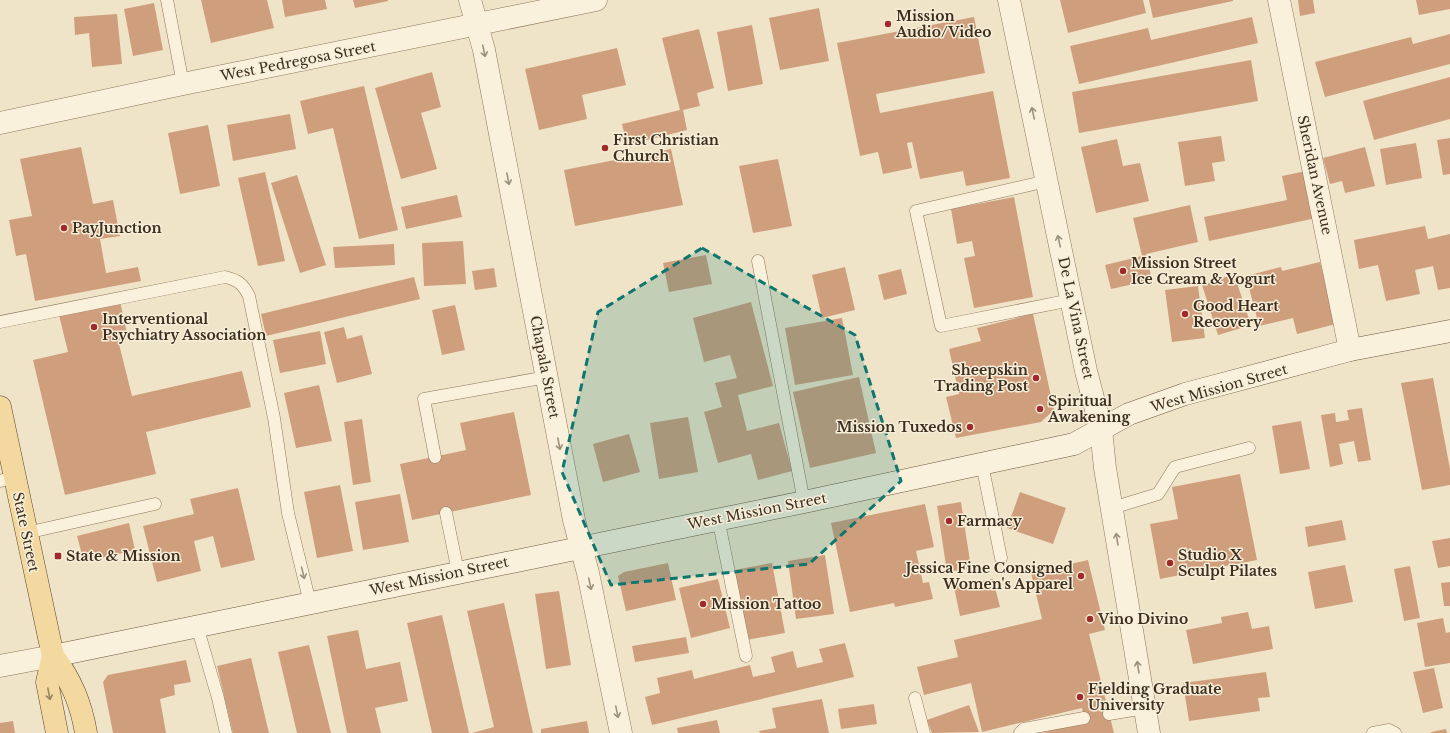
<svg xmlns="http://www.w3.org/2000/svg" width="1450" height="733" font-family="'Libre Baskerville',serif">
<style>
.building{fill:#cf9f7d}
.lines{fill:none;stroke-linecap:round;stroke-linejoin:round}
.service-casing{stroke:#8d765c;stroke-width:13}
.minor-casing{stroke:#8d765c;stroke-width:23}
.tertiary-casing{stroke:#8d765c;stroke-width:23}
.secondary-casing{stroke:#6f573f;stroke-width:23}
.primary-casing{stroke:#5b4430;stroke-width:23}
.service{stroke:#faf1dc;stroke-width:12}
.minor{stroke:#faf1dc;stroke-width:22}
.tertiary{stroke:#faf1dc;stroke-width:22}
.secondary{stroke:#faf1dc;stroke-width:22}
.primary{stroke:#f3d9a0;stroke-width:22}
.oneway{stroke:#9c907e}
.oneway2{stroke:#988460}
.marked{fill:#0f766e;fill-opacity:0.2;stroke:#0f766e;stroke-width:3;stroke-dasharray:8 5;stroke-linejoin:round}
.poi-dot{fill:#9e2a2b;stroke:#f7eed8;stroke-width:1.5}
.labels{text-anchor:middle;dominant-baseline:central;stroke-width:3;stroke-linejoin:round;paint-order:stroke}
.poi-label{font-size:14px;font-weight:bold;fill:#3d2e20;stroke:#f7eed8;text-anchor:start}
.street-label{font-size:14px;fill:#3d2e20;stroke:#f7eed8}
</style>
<rect width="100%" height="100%" fill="#f0e4c8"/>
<g class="building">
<polygon points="201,0 267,0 274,28 211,43"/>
<polygon points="282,0 325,0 327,9 285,17"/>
<polygon points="353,0 388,0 388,1 355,8"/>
<polygon points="1060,0 1143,0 1146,13 1068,33"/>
<polygon points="1149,0 1233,0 1233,1 1153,18"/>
<polygon points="1298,0 1313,0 1315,13 1300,16"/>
<polygon points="1416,0 1450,0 1450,9 1419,15"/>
<polygon points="154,3 163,50 133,56 124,9"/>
<polygon points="819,8 829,61 780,70 769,18"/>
<polygon points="117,14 122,64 92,67 89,33 75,35 74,17"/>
<polygon points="974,17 985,73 876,94 880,113 993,91 1010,178 966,186 963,171 920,179 912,142 907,143 912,168 883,174 878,152 860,156 837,43"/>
<polygon points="1252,17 1258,43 1079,84 1070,46 1148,28 1151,40"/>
<polygon points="752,25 763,84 728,91 717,32"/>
<polygon points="699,29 714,88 697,93 700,106 683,110 687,130 627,145 622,124 680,110 662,38"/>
<polygon points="1450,34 1450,64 1325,97 1315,62 1411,37 1413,44"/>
<polygon points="617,48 626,85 582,95 587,119 539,130 525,69"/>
<polygon points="1251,60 1258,101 1079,133 1072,92"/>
<polygon points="432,72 441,107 421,113 437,169 401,179 375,88"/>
<polygon points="1450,77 1450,119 1374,140 1363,101"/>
<polygon points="364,86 398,230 359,239 333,128 308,134 300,101"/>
<polygon points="290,114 296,149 233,161 227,125"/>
<polygon points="208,125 220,186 180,194 168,133"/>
<polygon points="1221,136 1225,161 1212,163 1215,181 1185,186 1178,142"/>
<polygon points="1450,138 1450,174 1443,175 1437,140"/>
<polygon points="1117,139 1123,166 1140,163 1149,201 1096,213 1081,147"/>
<polygon points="1416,143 1422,178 1386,185 1380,149"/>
<polygon points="81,147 93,204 113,200 120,236 100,239 106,273 138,267 141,281 35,301 26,254 16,256 9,220 32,216 20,159"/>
<polygon points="1365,147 1375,186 1345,193 1342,181 1330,184 1323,158"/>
<polygon points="671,149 683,205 575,226 564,170"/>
<polygon points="778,159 792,226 753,233 739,166"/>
<polygon points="1306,171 1316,218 1209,241 1204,217 1287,200 1282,176"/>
<polygon points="265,172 285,261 258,266 238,178"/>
<polygon points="297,175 326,265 300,273 271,183"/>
<polygon points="457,195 462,217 406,229 401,207"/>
<polygon points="1014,197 1033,297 974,308 964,258 975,256 972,241 957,244 951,209"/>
<polygon points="1190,205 1198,242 1146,254 1152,280 1111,289 1105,265 1142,256 1133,218"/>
<polygon points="1425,226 1428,239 1450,234 1450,288 1438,290 1433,266 1415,270 1420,294 1386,301 1378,265 1359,269 1354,240"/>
<polygon points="463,241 466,284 424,286 422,243"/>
<polygon points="394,244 395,265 335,268 333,247"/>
<polygon points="706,255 712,284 669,292 663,263"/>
<polygon points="1320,262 1336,324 1297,334 1293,318 1259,326 1246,276 1281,267 1282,271"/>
<polygon points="845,267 855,310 822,318 812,275"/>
<polygon points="494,268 497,287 475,290 472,271"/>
<polygon points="901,269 907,294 884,300 878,275"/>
<polygon points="1234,274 1251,325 1218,335 1202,285"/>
<polygon points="414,277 420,299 266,336 261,314"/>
<polygon points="1198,286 1205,338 1172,342 1165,290"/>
<polygon points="120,301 128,338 118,340 132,396 242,371 251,407 146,432 156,474 65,495 33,360 68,352 59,315"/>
<polygon points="751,302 773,386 738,395 747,431 779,423 792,471 758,480 751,454 718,463 704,412 722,407 715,383 737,378 730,355 704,362 693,318"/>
<polygon points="455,305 465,350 442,355 432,310"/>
<polygon points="1033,314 1054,410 1041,422 956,438 946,397 959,394 949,349 981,341 977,328"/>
<polygon points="842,318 853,375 795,385 785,328"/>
<polygon points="344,327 347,339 362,335 372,374 337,383 324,332"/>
<polygon points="320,331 326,364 280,373 273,340"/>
<polygon points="859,377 876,453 810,468 793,392"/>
<polygon points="1433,378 1450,469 1450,485 1422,490 1401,383"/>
<polygon points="319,385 332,441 296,448 284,393"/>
<polygon points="1362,408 1371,460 1358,462 1354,441 1339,444 1343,464 1330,467 1321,415 1335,413 1336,422 1349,420 1347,410"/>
<polygon points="514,412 531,495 412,520 400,464 466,450 460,423"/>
<polygon points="688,417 698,472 659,479 650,423"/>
<polygon points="362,419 371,482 353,485 344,422"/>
<polygon points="1301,421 1310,469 1280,474 1272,426"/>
<polygon points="629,434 640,472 603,482 593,444"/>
<polygon points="1240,474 1257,560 1160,579 1150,524 1178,519 1172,487"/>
<polygon points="340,485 353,551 317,558 304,492"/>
<polygon points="238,488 255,560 221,568 213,536 194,541 201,571 157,582 143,526 194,514 190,499"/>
<polygon points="1020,492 1066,508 1053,544 1007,528"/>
<polygon points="400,494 409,542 363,550 355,502"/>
<polygon points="961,502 971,568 947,572 937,506"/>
<polygon points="925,504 934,547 916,551 923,583 929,582 933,599 895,607 894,603 850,612 831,523"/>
<polygon points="1342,520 1346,540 1308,547 1305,527"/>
<polygon points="129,523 135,550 84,562 77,536"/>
<polygon points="1450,538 1450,566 1438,568 1432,541"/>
<polygon points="825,555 834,614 796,619 788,561"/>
<polygon points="1088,560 1105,630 1089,634 1114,733 1041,733 1085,722 1082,708 982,732 971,683 924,695 917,667 958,657 954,640 1042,619 1031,573"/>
<polygon points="668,563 676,600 626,611 618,576 624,572"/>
<polygon points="772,563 785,633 747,640 734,570"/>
<polygon points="1345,565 1353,602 1315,609 1308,572"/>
<polygon points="1410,566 1420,618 1404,621 1394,569"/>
<polygon points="718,579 730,628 691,638 679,588"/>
<polygon points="993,579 1000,607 960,616 954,587"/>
<polygon points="1450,582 1450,606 1444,606 1441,583"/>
<polygon points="559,591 571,665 546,669 535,594"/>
<polygon points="504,603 533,733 472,733 494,727 467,611"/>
<polygon points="1248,612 1252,629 1269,626 1273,649 1193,664 1186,630 1222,623 1221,617"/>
<polygon points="442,615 469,733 432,733 407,623"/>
<polygon points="1443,618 1446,633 1450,632 1450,663 1425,667 1417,623"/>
<polygon points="358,630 366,669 400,662 408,701 375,708 381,733 347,733 327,636"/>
<polygon points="686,637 689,653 635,662 632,646"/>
<polygon points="845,643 854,677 652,725 645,697 660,693 657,678 692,670 694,679 750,665 753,677 775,672 771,657 793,651 797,668 823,662 819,649"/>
<polygon points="309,645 331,733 297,733 278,652"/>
<polygon points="251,658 269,733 233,733 217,666"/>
<polygon points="186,660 191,682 174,685 175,695 160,699 166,733 113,733 103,682 108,675"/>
<polygon points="1434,668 1443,708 1423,713 1413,672"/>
<polygon points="1266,672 1270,697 1258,698 1260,711 1189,721 1183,683"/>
<polygon points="822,699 829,733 760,733 759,731 776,728 772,708"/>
<polygon points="874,704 877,724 841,729 838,709"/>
<polygon points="969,705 979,732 932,733 927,720"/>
<polygon points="717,720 720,733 678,733 677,728"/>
<polygon points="13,721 15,733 0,733 0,723"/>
<polygon points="587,721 589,733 541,733 541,729"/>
<polygon points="1446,729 1447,733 1431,733 1431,732"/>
</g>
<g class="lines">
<g class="service-casing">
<g id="service">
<polyline points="167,0 183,84"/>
<polyline points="1047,181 916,211 941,326 1071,300"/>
<polyline points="758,261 804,502"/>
<path d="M0 322 225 277C238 280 243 284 249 296L274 418 288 513 310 603"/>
<polyline points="435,457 424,399 547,377"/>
<polyline points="982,464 1001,558"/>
<polyline points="0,481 14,477"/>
<polyline points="1112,508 1158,494 1175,467 1249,448"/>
<polyline points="446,513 458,572"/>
<polyline points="718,518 746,656"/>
<polyline points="26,533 155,504"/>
<polyline points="197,626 218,698 226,733"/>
<polyline points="915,698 924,733"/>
<polyline points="1109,714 1145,708"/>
<polyline points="1020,733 1024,729 1084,718"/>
<polyline points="1373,733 1389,730 1395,733"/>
</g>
</g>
<g class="minor-casing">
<g id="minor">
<polyline points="1279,0 1350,350"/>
<polyline points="0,123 183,84 596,0"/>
</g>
</g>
<g class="tertiary-casing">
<g id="tertiary">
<polyline points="470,0 484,50 574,520 588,573 621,733"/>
<polyline points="1009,0 1086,371 1101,429 1105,468 1149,733"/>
<polyline points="0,666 53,656"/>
</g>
</g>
<g class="secondary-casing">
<polyline id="secondary" points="53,656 804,502 1065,446 1074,444 1129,414 1185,394 1350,350 1450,331"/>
</g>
<g class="primary-casing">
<g id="primary">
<path d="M0 407 53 656C71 680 81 703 86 733"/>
<polyline points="53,656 47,682 57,733"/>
</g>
</g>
<use href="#service" class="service"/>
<use href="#minor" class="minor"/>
<use href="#tertiary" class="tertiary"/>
<use href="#secondary" class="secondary"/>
<use href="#primary" class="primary"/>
</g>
<defs><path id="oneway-shaft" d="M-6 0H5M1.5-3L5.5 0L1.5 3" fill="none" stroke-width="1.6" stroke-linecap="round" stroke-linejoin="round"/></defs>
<g class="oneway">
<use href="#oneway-shaft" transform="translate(484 51) rotate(78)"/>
<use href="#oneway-shaft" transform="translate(1033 113) rotate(-102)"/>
<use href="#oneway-shaft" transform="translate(508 179) rotate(79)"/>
<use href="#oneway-shaft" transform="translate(1059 241) rotate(-102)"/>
<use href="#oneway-shaft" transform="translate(559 444) rotate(79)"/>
<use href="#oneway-shaft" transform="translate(1117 539) rotate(-99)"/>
<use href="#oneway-shaft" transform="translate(303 573) rotate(76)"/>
<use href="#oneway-shaft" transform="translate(590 584) rotate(78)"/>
<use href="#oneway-shaft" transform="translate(1138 667) rotate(-99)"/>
<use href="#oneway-shaft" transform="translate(617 712) rotate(78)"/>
</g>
<use class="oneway2" href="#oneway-shaft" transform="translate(49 694) rotate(79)"/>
<path class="marked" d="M702 248 855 335 901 481 809 564 611 585 562 472 598 312Z"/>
<g class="poi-dot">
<circle cx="888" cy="24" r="4"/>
<circle cx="605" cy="148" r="4"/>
<circle cx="64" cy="228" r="4"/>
<circle cx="1123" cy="271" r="4"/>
<circle cx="1185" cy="314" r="4"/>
<circle cx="94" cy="327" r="4"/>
<circle cx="1036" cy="378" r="4"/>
<circle cx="1040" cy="409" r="4"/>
<circle cx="970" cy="427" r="4"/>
<circle cx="949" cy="521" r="4"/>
<rect x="54" y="552" width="8" height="8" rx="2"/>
<circle cx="1170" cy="563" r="4"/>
<circle cx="1081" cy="576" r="4"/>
<circle cx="703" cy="604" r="4"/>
<circle cx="1090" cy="619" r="4"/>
<circle cx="1080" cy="697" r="4"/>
</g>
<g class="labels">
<g class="poi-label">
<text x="896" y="16">Mission<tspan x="896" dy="16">Audio/Video</tspan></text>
<text x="613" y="140">First Christian<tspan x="613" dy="16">Church</tspan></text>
<text x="72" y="228">PayJunction</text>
<text x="1131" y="263">Mission Street<tspan x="1131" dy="16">Ice Cream &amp; Yogurt</tspan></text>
<text x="1193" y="306">Good Heart<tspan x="1193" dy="16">Recovery</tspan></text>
<text x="102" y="319">Interventional<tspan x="102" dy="16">Psychiatry Association</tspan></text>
<text x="1028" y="370" text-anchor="end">Sheepskin<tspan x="1028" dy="16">Trading Post</tspan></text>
<text x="1048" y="401">Spiritual<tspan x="1048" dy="16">Awakening</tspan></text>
<text x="962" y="427" text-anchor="end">Mission Tuxedos</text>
<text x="957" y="521">Farmacy</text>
<text x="1178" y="555">Studio X<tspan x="1178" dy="16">Sculpt Pilates</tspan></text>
<text x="66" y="556">State &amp; Mission</text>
<text x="1073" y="568" text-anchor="end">Jessica Fine Consigned<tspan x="1073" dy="16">Women's Apparel</tspan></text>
<text x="711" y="604">Mission Tattoo</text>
<text x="1098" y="619">Vino Divino</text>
<text x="1088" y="689">Fielding Graduate<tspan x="1088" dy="16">University</tspan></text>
</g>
<g class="street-label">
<text transform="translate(298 61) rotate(-11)">West Pedregosa Street</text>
<text transform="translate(1315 175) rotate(78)">Sheridan Avenue</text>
<text transform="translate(1076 318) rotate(78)">De La Vina Street</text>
<text transform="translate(545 367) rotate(79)">Chapala Street</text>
<text transform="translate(1219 388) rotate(-16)">West Mission Street</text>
<text transform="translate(757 511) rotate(-11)">West Mission Street</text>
<text transform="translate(26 532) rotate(78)">State Street</text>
<text transform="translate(439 576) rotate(-12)">West Mission Street</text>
</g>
</g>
</svg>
